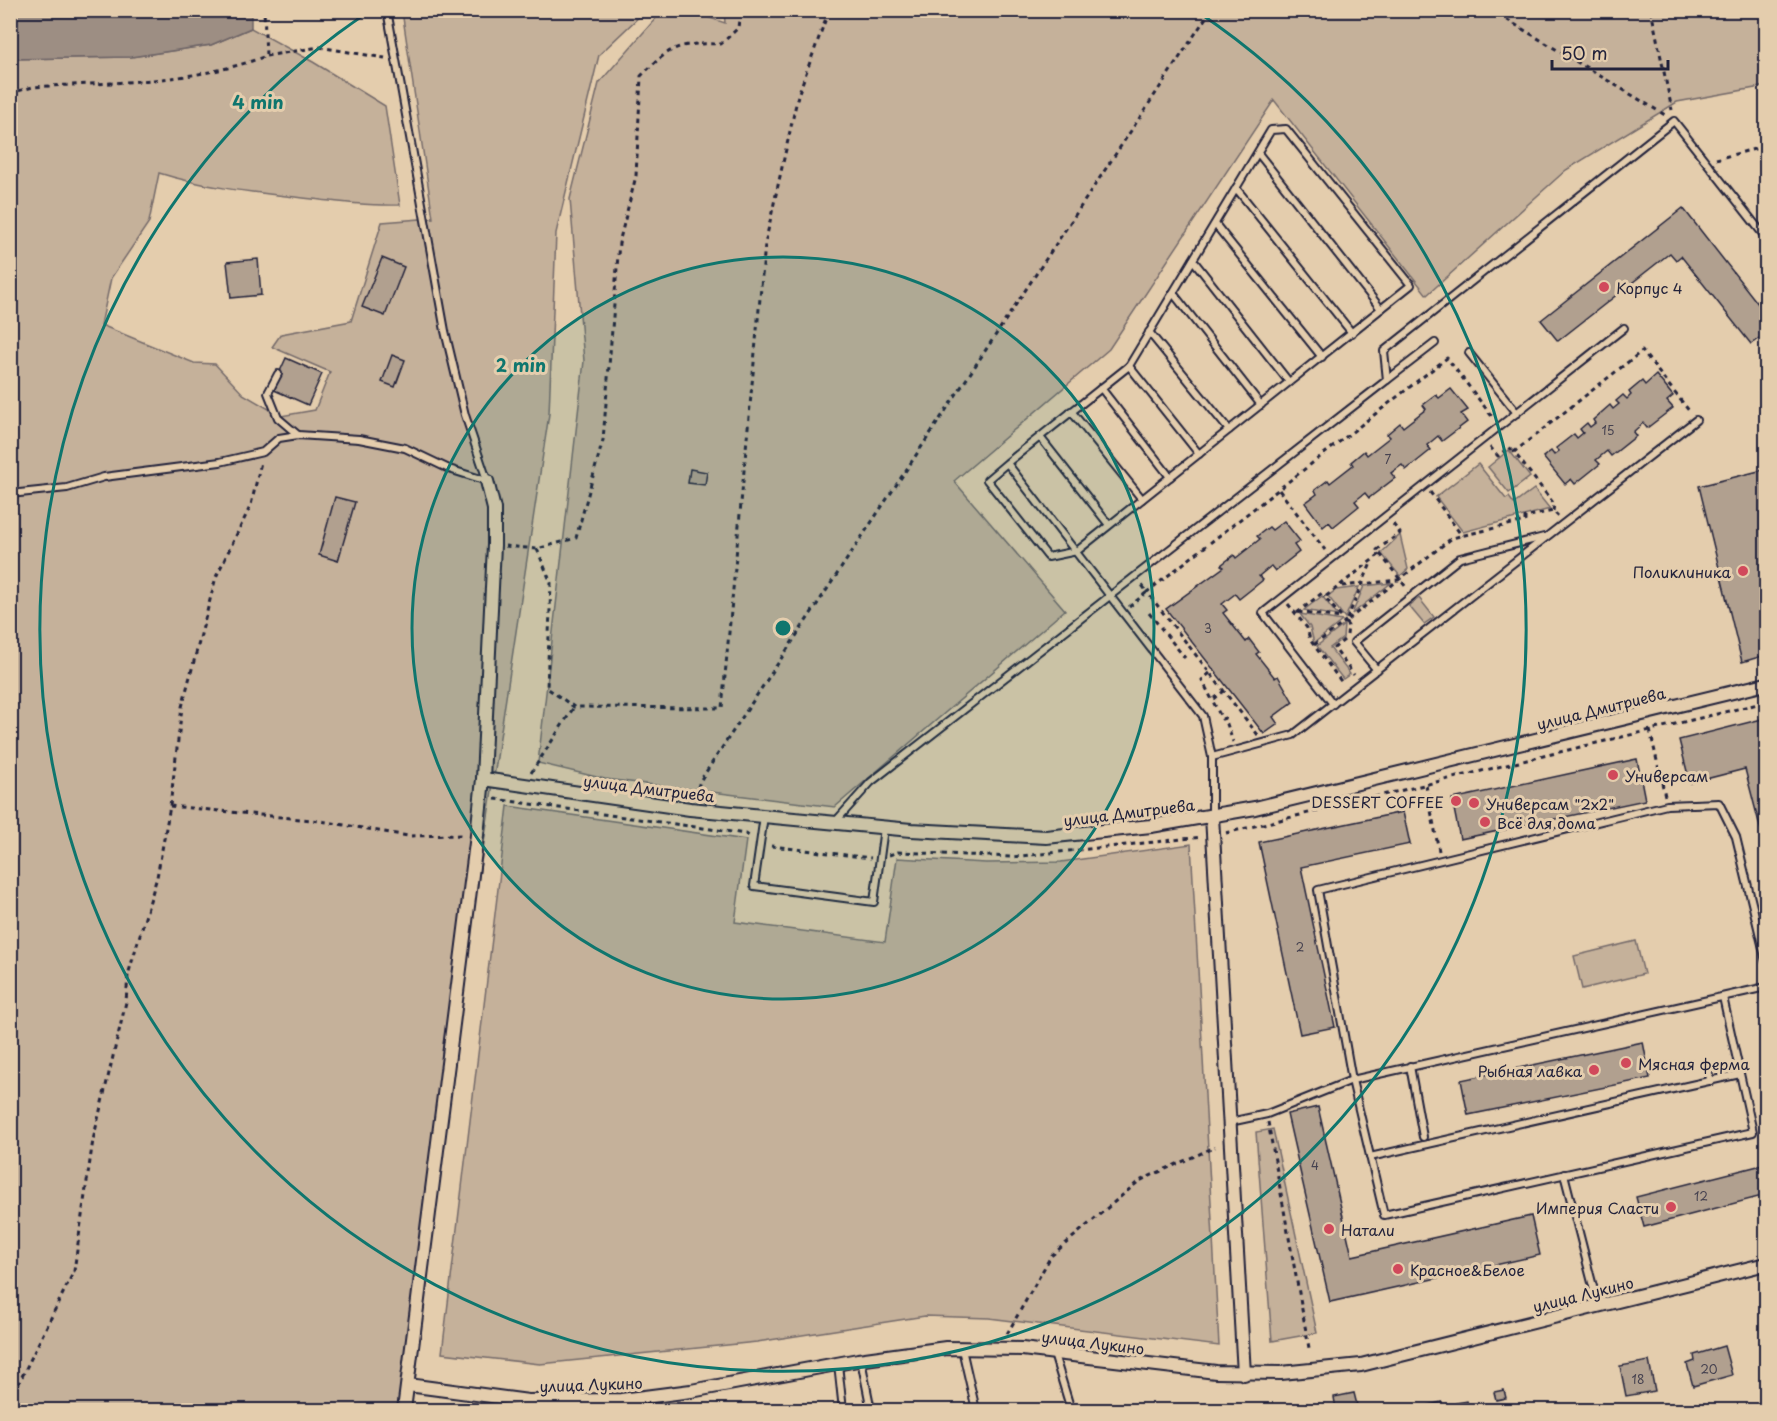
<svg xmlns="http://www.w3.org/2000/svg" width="1777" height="1421" font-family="'Playpen Sans',sans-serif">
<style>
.green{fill:#c5b19a;stroke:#746a6a;stroke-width:1.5}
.water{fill:#9d8e83;stroke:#6c6366;stroke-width:1.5}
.building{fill:#b1a08f;stroke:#22223b;stroke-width:1.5}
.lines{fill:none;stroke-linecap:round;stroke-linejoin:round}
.lane-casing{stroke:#22223b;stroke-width:10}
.street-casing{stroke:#22223b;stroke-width:16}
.path{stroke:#22223b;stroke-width:3;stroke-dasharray:4.5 4.5;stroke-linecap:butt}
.lane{stroke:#e4cdad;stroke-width:6}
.street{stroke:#e4cdad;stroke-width:12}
.ring{fill:none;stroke:#0f766e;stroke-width:3}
.poi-dot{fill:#d1495b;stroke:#e4cdad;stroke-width:2}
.labels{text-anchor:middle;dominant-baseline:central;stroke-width:6;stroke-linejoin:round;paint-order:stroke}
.number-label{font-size:12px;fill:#464250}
.poi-label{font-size:15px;fill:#22223b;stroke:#e4cdad;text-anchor:start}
.street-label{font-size:15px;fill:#22223b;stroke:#e4cdad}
.centre{fill:#0f766e;stroke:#e4cdad;stroke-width:3}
.ring-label{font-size:18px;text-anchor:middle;font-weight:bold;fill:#0f766e;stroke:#e4cdad;stroke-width:6;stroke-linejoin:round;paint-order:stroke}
</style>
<rect width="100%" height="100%" fill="#e4cdad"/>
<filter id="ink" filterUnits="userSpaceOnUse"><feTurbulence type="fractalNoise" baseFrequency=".0167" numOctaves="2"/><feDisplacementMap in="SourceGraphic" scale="12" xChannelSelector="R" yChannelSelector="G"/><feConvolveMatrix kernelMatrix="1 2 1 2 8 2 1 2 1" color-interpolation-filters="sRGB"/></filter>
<g filter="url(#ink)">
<g class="green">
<polygon points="724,10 1766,11 1766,86 1677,102 1566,170 1427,295 1274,100 1109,349 954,481 1065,610 835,807 605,779 538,763 584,361 570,199 599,83 657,17 701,15 725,23"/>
<path d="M402 11H645L599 55 556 233 549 414 398 1410H11L10 59 131 57 211 45 251 28 313 62 385 106 400 205C365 206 330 201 295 197 249 192 203 187 159 173L149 222 111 278 101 325 194 363 215 364 243 394 281 416 315 410 330 372 272 347 281 334 351 321 382 222 433 218Z"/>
<polygon points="1509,450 1530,477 1509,493 1488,467"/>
<polygon points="1478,464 1506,499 1509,497 1514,504 1534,489 1550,509 1463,532 1436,497"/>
<polygon points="1400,535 1408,569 1400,576 1381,553"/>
<polygon points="1391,583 1352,614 1364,586"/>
<polygon points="1359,587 1345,618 1328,596 1336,590"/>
<polygon points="1322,596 1338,616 1304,610"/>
<polygon points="1419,598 1434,617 1424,624 1409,606"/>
<polygon points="1300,614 1342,621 1314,643 1310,627"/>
<polygon points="1344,625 1343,638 1330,648 1350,674 1343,679 1317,646"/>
<polygon points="508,806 746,840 735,922 885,942 897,858 986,863 1061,862 1191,844 1219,1346 989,1318 925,1316 757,1342 540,1364 442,1353"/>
<polygon points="1636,941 1644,974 1582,989 1574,956"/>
<polygon points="1273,1129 1317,1333 1272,1341 1256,1132"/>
</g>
<polygon class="water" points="10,11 251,11 251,28 211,45 131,57 11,59"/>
<g class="building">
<polygon points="1683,208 1766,314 1766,333 1751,344 1681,256 1676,260 1670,253 1558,341 1541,320"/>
<polygon points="382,258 404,267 385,316 362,307"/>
<polygon points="258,259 261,295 231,298 227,262"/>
<polygon points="392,355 405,360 395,387 382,382"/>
<polygon points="286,358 322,374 308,405 272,389"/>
<polygon points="1656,375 1673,396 1667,401 1673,408 1647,428 1643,423 1633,432 1636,436 1611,456 1607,451 1596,460 1600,464 1575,484 1571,479 1565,484 1543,457 1551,451 1554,455 1559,451 1556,448 1574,434 1577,438 1583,433 1580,429 1587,423 1590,427 1595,423 1593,420 1610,405 1613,409 1619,404 1616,401 1623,395 1627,399 1631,395 1629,392 1642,381 1645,385"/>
<polygon points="1451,389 1468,410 1461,414 1467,422 1442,441 1438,436 1432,441 1427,445 1431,450 1406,470 1402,465 1391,473 1395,478 1369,498 1365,493 1355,501 1359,506 1333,527 1329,522 1323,527 1305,503 1317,494 1315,490 1328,480 1330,483 1353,465 1351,462 1364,451 1367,455 1390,437 1387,434 1400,423 1403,427 1426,409 1423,405 1436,395 1439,398"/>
<polygon points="690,469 707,472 705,485 688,483"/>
<polygon points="1763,470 1766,483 1766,655 1742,662 1699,486"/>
<polygon points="335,497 355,502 338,561 319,555"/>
<polygon points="1284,521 1300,541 1294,545 1299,552 1275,571 1271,566 1259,576 1263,580 1239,599 1235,594 1222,604 1227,610 1223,613 1246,642 1249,639 1259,652 1256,654 1275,678 1278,676 1293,702 1273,717 1278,724 1264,734 1166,609 1224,567 1221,565 1234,555 1236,558 1260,539 1257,536 1269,527 1272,530"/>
<polygon points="1766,718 1766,850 1745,769 1690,783 1679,740"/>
<polygon points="1637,759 1645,800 1460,839 1452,799"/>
<polygon points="1403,812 1410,844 1301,867 1335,1027 1300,1034 1259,842"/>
<polygon points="1643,1042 1650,1078 1468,1115 1461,1080"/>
<polygon points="1318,1107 1352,1256 1531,1216 1540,1255 1330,1302 1287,1114"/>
<polygon points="1766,1164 1766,1195 1644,1227 1636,1197"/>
<polygon points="1724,1346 1732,1375 1693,1386 1687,1364 1695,1361 1694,1355"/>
<polygon points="1649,1361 1655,1391 1626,1396 1620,1366"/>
<polygon points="1504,1390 1506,1398 1496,1400 1494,1392"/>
<polygon points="1354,1393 1357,1405 1336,1409 1334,1397"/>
<polygon points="1467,1401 1469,1410 1458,1410 1456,1403"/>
<polygon points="1442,1402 1444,1410 1430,1410 1429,1405"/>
<polygon points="1109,1404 1111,1410 1093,1410 1093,1408"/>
</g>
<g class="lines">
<g class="lane-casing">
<g id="lane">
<polyline points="387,10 445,331 465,415 487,480"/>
<polyline points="1258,153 1381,309"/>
<polyline points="1236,188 1352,333"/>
<polyline points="1215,224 1322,357"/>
<polyline points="1193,260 1289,382"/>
<polyline points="1173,293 1261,405"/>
<polyline points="1149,332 1229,430"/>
<polyline points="1469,353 1517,413"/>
<polyline points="1129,366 1199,454"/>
<polyline points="278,374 268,393 278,418 298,435"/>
<polyline points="1387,380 1435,343"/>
<polyline points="1101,388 1170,477"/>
<polyline points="1071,411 1142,499"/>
<polyline points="1040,437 1109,525"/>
<polyline points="1007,463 987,480 1048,557 1077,551 1411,285 1286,129 1271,130 1129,366 1007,463 1203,716 1212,757 1212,816"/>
<polyline points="10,494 67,488 104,477 220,462 263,452 279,438 298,435 359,439 405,448 449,469 487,481"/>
<polyline points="1377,670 1354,642 1460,558 1544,537"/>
<polyline points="1333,704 1263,613 1624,328"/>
<polyline points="1212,757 1293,735 1696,420"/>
<polyline points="764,816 754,886 874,902 884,828"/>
<polyline points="836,821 871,782 1387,380 1384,351 1674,121 1766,238"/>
<polyline points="1723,997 1753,1132 1384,1215 1352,1080 1318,890 1667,805 1719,803 1736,837 1766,961"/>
<polyline points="1410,1066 1423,1137"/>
<polyline points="1706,1066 1711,1081"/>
<polyline points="1230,1122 1267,1114 1352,1080 1766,987"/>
<polyline points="1370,1157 1740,1074"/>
<polyline points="1564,1174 1598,1306"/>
<polyline points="962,1349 976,1410"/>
<polyline points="1054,1354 1071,1410"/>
<polyline points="861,1360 871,1410"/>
<polyline points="838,1364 843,1410"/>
</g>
</g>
<g class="street-casing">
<g id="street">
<polyline points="483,779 690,809 911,830 1046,837 1151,826 1255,808 1766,684"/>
<polyline points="1212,816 1244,1374"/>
<polyline points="408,1385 528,1401 621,1400 691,1391 858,1360 946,1348 1022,1349 1216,1372 1281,1373 1361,1365 1766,1264"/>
<polyline points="404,1410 477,835 483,779 494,545 494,509 487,481"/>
</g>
</g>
<g class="path">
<polyline points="1491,10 1665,115"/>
<polyline points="1651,10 1672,110"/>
<polyline points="266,56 319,47 385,58"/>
<path d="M10 93 33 87C111 82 192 84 266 56L264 10"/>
<polyline points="1716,159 1766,146"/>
<polyline points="1490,447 1498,456 1509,447 1514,452"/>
<polyline points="1279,490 1325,550"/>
<polyline points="1430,492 1462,536"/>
<polyline points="1553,511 1554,504 1514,452 1642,351 1690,412"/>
<polyline points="1393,524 1400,533 1377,550 1406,587"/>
<path d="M505 546 537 549 576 538 603 440 619 243 636 176 641 76C672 45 678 43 721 44L738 28 740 10"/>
<polyline points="537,549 551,583 547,688 574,707 722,708 765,244 798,95 829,10"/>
<polyline points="1342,586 1398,580"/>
<polyline points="1288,604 1307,628 1310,640 1343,684"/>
<polyline points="1129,607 1147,592 1142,585"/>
<polyline points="1298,612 1341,618"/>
<polyline points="1149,613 1185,658"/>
<polyline points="1297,613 1322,593 1325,597"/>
<polyline points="1347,619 1372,561"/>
<polyline points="1347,635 1348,626 1345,622 1452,538 1525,521 1525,517 1553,511 1558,516"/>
<polyline points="1344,640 1334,648 1354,675"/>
<polyline points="1314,645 1345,622 1325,597 1380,554"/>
<polyline points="1210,673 1202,680 1222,719 1225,718 1233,742"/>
<polyline points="1214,699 1224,691"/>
<polyline points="1650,730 1665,796"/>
<polyline points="1258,735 1147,592 1447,358 1494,419"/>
<polyline points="531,773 574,707"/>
<polyline points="1426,785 1439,851"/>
<polyline points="695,796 700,781 1211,10"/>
<polyline points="495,799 746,834 752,838"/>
<polyline points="170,806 321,821 408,836 463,835"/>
<polyline points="1226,833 1766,702"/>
<polyline points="771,846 871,858"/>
<polyline points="889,855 898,852 1012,857 1202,837"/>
<polyline points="1268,1122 1309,1348"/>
<polyline points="1007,1334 1051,1256 1139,1181 1215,1147"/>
<polyline points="10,1401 74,1271 93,1140 126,1002 128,975 157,877 170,806 182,707 216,577 251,505 261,462"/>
</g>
<use href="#lane" class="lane"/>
<use href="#street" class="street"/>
</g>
</g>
<circle cx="783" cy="628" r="371" fill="#0f766e" fill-opacity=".12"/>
<g class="ring">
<circle cx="783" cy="628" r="371"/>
<path d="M1198 12A743 743 0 1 1 368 12"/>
</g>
<g class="poi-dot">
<circle cx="1604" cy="287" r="6"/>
<circle cx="1743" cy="571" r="6"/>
<circle cx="1613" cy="775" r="6"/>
<circle cx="1456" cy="801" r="6"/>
<circle cx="1474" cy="803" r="6"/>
<circle cx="1485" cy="822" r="6"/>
<circle cx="1626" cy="1063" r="6"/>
<circle cx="1594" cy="1070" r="6"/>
<circle cx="1671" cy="1207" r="6"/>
<circle cx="1329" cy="1229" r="6"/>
<circle cx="1398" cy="1269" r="6"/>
</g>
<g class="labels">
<g class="number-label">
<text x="1608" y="430">15</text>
<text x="1388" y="459">7</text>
<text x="1208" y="628">3</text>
<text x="1300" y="947">2</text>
<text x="1315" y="1165">4</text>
<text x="1701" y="1196">12</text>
<text x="1709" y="1369">20</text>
<text x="1638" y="1379">18</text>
</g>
<g class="poi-label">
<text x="1616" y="287">Корпус 4</text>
<text x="1731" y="571" text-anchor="end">Поликлиника</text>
<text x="1625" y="775">Универсам</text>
<text x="1444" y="801" text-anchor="end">DESSERT COFFEE</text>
<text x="1486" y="803">Универсам "2x2"</text>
<text x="1497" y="822">Всё для дома</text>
<text x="1638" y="1063">Мясная ферма</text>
<text x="1582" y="1070" text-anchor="end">Рыбная лавка</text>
<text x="1659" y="1207" text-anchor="end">Империя Сласти</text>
<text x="1341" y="1229">Натали</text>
<text x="1410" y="1269">Красное&amp;Белое</text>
</g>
<g class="street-label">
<text transform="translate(1601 708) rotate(-14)">улица Дмитриева</text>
<text transform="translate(649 788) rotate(7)">улица Дмитриева</text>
<text transform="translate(1129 812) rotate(-7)">улица Дмитриева</text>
<text transform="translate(1583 1294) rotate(-14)">улица Лукино</text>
<text transform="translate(1093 1342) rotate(7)">улица Лукино</text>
<text transform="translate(591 1384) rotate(-2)">улица Лукино</text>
</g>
</g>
<circle cx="783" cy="628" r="9" class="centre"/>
<g class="ring-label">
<text x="258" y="109">4 min</text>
<text x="521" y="372">2 min</text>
</g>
<rect width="1777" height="1421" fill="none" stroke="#e4cdad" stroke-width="36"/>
<rect x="18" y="18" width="1741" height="1385" fill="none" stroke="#22223b" stroke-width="2" filter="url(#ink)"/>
<path d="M1552 60v9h116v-9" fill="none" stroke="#22223b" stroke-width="3"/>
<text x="1561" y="60" font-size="18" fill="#22223b" stroke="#e4cdad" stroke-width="4.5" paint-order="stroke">50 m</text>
</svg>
